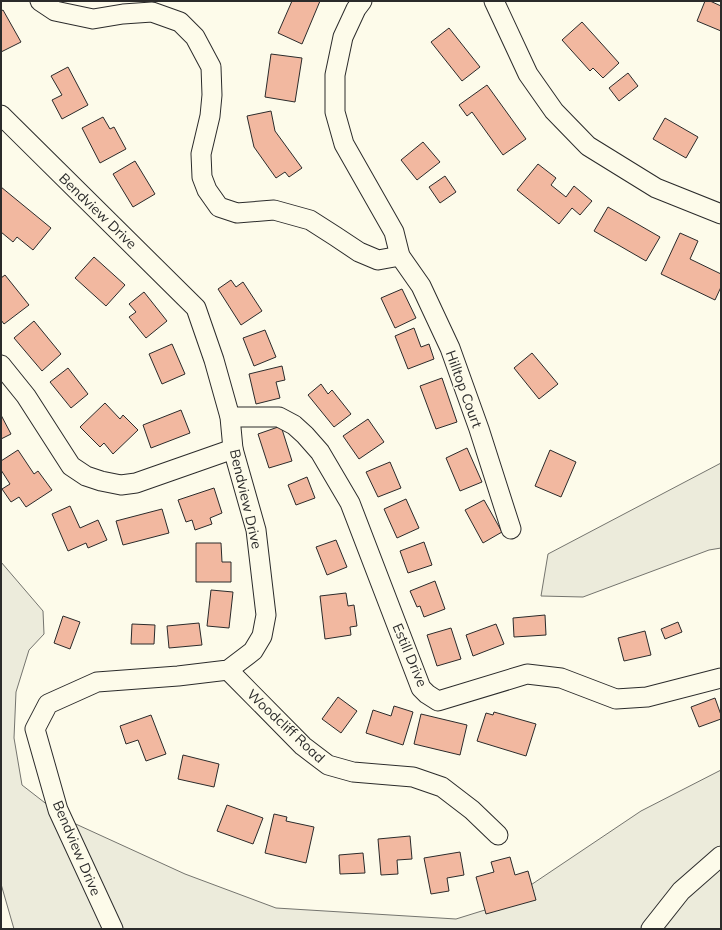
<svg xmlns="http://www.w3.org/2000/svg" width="722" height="930" font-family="Mulish,sans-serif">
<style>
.green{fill:#ecebdb;stroke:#74746e}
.building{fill:#f2b8a0;stroke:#2b2b2b}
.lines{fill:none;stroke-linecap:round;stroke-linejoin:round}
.minor-casing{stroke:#2b2b2b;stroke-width:21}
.minor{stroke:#fdfbea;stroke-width:19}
.labels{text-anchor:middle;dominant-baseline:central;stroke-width:3;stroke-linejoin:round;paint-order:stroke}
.street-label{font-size:14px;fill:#2b2b2b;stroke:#fdfbea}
</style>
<rect width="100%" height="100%" fill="#fdfbea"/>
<g class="green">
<polygon points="721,463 721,548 709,550 583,597 541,596 548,554"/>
<polygon points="1,562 43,611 44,634 29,650 16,692 14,738 22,785 67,820 185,874 276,908 456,919 501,905 641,811 721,770 721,929 14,929 1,884"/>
</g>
<g class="building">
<polygon points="292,1 320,1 302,44 278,33"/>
<polygon points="705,1 710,1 721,6 721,31 697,21"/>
<polygon points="3,10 21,42 1,52 1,11"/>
<polygon points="582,22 619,63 603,78 593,68 590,71 562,40"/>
<polygon points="449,28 480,67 462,81 431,42"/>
<polygon points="271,54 302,58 295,102 265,97"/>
<polygon points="68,67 88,105 62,119 52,100 62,95 51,76"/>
<polygon points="628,73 638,86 619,101 609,88"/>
<polygon points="487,85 526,139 503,155 472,112 467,116 459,105"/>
<polygon points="271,111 275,131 302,168 289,177 285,172 276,178 254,147 247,116"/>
<polygon points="103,117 110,129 114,127 126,149 100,163 82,128"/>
<polygon points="665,118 698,137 686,158 653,139"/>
<polygon points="423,142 440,162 417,180 401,160"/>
<polygon points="135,161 155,194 133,207 113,174"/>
<polygon points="538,164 556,178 551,185 566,197 574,186 592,201 580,215 572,208 559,224 517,190"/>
<polygon points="445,176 456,192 440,203 429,187"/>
<polygon points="1,187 51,228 33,250 17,237 13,242 1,232"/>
<polygon points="608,207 660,237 646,261 594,231"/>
<polygon points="680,233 698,241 690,259 721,274 721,287 715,300 661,274"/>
<polygon points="94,257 125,285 106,306 75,278"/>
<polygon points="5,275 29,305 4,324 1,320 1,278"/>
<polygon points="231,280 236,287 243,282 262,311 241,325 218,289"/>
<polygon points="402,289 416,318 395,328 381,298"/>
<polygon points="144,292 167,321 146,338 129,317 136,312 129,304"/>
<polygon points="34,321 61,354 42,371 14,338"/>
<polygon points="414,328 421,347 429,344 434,359 408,369 395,336"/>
<polygon points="265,330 276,357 254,366 243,338"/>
<polygon points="172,344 185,374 162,384 149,354"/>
<polygon points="532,353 558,384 539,399 514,368"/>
<polygon points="282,366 285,380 276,382 280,398 256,404 249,374"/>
<polygon points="68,368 88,394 71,408 50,382"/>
<polygon points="442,378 457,422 436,429 420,386"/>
<polygon points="321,384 328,394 332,390 351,414 334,427 308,395"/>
<polygon points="105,403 120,419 123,415 138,430 113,454 104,443 100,447 80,427"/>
<polygon points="181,410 190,433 151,448 143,425"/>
<polygon points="1,415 11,434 1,439"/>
<polygon points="368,419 384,442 359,459 343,436"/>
<polygon points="281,426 292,461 269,468 258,434"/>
<polygon points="467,448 482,482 460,491 446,458"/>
<polygon points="18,450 34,474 38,471 52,490 26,507 19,497 11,502 2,489 10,484 1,470 1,461"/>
<polygon points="550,450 576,462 561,497 535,486"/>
<polygon points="390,462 401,488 378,497 366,472"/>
<polygon points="307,477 315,498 296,505 288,485"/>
<polygon points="214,488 222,513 210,518 212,524 195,530 192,520 186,522 178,500"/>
<polygon points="406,499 419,528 397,538 384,509"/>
<polygon points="484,500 502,532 483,543 465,510"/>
<polygon points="70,506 80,528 98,520 107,540 88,548 86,543 68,551 52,514"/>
<polygon points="162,509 169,533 123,545 116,521"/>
<polygon points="336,540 347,567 327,575 316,547"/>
<polygon points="424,542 432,565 408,573 400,551"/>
<polygon points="196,543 221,543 222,562 231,562 231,582 196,582"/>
<polygon points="435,581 445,609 424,617 420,606 417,607 410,591"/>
<polygon points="211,590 233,592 229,628 207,626"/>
<polygon points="346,593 348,606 354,605 357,626 350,627 351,635 325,639 320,596"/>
<polygon points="545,615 546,635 514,637 513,618"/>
<polygon points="63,616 80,622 70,649 54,643"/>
<polygon points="678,622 682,632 665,639 661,629"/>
<polygon points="199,623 202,645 169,648 167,626"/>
<polygon points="132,624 155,625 154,644 131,644"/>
<polygon points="496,624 504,644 473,656 466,635"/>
<polygon points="451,628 461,659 437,666 427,635"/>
<polygon points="645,631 651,655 624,661 618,638"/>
<polygon points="338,697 357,711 341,733 322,719"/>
<polygon points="715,698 721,715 721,719 699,727 691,707"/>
<polygon points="394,706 413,712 403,745 366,733 373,710 391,716"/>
<polygon points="494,712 536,724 526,756 477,741 486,713 493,715"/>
<polygon points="421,714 467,725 460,755 414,744"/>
<polygon points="151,715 166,754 146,761 138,740 126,744 120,726"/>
<polygon points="183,755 219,764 214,787 178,779"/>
<polygon points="227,805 263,818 253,844 217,831"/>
<polygon points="274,814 287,817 286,821 314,827 306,863 265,853"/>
<polygon points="410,836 412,859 397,860 398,874 381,875 378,839"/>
<polygon points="460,852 464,875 447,878 449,891 431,894 424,858"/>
<polygon points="363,853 365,873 340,874 339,855"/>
<polygon points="510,857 515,875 528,871 536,900 486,914 476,877 494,872 491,862"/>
</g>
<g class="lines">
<g class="minor-casing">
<g id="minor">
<polyline points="40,1 55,11 93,19 123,14 152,12 180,22 195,37 211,67 212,95 210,116 201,154 202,177 207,190 219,207 237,213 274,210 310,220 335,236 359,252 378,260 400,256"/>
<polyline points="362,1 356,9 343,37 335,75 335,112 344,144 394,232 400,256 421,286 450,348 479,429 511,529"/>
<polyline points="494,1 528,74 554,111 588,146 656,188 721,214"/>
<polyline points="1,115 196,308 214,360 230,417 233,449 256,530 266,615 262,636 253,651 228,670 178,676 97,682 48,704 35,729 58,810 113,929"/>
<polyline points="1,365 26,396 71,466 86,476 101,481 121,485 136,483 233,449"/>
<polyline points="230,417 279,417 294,425 305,435 320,452 350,503 421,688 427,694 438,701 527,674 561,678 616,699 647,697 721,678"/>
<polyline points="228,670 303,746 328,765 353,772 413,777 442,787 472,810 498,835"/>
<polyline points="651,929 681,891 721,856"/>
</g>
</g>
<use href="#minor" class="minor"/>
</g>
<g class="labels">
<g class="street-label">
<text transform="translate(98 211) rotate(44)">Bendview Drive</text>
<text transform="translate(464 389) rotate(70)">Hilltop Court</text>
<text transform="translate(246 499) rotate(77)">Bendview Drive</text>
<text transform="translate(410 655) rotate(67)">Estill Drive</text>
<text transform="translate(286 726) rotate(43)">Woodcliff Road</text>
<text transform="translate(77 848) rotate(67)">Bendview Drive</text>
</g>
</g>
<rect width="722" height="930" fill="none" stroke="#2b2b2b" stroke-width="4"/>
</svg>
